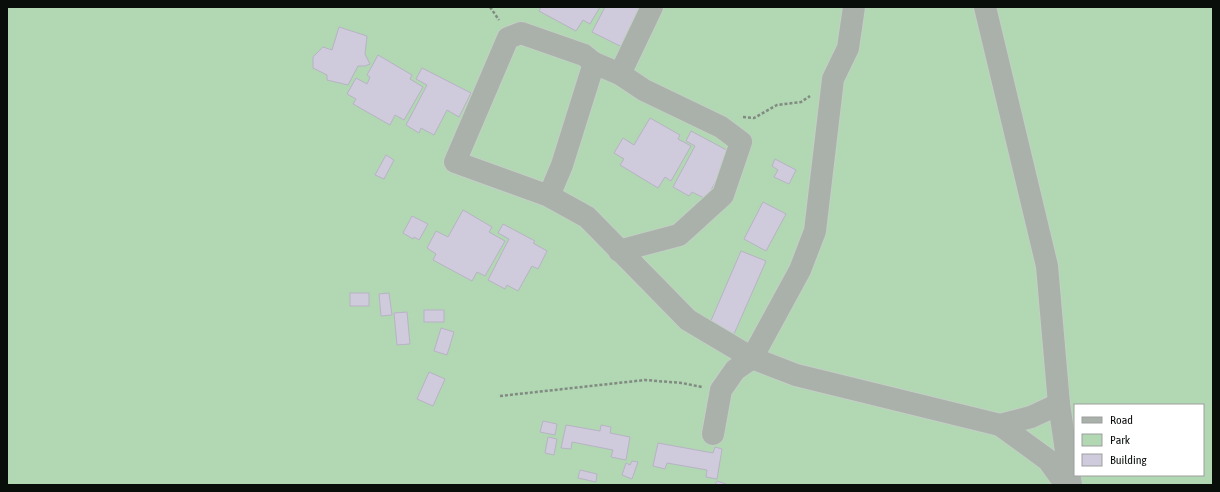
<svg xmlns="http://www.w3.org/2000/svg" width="1220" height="492" font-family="'Asap Condensed',sans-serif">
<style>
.green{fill:#b1d7b3;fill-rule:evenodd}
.building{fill:#cfcadc;stroke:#b8b3c4}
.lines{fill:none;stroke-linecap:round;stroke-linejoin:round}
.minor-casing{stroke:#c3d0c4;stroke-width:24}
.path{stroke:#818b82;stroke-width:2.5;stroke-dasharray:3 2;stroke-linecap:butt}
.minor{stroke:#aab1ab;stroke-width:22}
</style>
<rect width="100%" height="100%" fill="#e6f5e7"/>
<path class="green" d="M7 7H1213V485H7ZM1075 405H1203V475H1075Z"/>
<g class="building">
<polygon points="541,7 600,7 590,24 583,20 576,31 539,11"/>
<polygon points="605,7 646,7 622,47 592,32"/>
<polygon points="339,27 367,36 365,54 370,64 365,66 358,66 348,85 327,80 327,75 313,68 313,57 323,47 332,50"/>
<polygon points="378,55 412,75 410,79 423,87 404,120 395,115 390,125 353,104 356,99 347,94 356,78 367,84 370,77 367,75"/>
<polygon points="422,68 471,93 459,117 447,110 434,135 421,128 419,133 406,125 427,85 416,79"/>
<polygon points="650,118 680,135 678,139 691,146 671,181 665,177 658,188 620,165 624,159 614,153 623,138 634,145"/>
<polygon points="691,131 734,154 720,174 706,199 692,192 689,196 673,187 695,146 686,141"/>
<polygon points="386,155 394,160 384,179 375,175"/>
<polygon points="775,159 796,170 789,184 774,177 778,170 772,166"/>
<polygon points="763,202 786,214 766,251 744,239"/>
<polygon points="463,210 492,227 489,232 505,241 485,276 477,272 472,281 433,260 436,254 427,248 436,231 448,237"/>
<polygon points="412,216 428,224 419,240 414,237 413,239 403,233"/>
<polygon points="503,224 535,241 533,243 547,251 538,269 532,266 518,291 507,285 505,289 488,280 509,239 498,233"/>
<polygon points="741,251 766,261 734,334 710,323"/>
<rect x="350" y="293" width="19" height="13"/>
<polygon points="389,293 392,315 381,316 379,294"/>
<rect x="424" y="310" width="20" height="12"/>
<polygon points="407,312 410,344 397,345 394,313"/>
<polygon points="441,328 454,332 447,355 434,351"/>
<polygon points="429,372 445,379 433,406 417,399"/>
<polygon points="543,421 557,424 555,435 540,432"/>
<polygon points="566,425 600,431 601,425 611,427 610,433 630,437 626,460 611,457 613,450 572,442 571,449 561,448"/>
<polygon points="548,437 557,439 554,455 545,453"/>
<polygon points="658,443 713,453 715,447 722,449 717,479 706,477 707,470 667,463 665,469 653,466"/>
<polygon points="632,461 638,462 632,479 622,475 626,463 630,465"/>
<polygon points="580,470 597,474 596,482 578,478"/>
<polygon points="717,481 726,484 726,485 715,485"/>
</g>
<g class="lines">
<g class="minor-casing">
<g id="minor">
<polyline points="985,7 1047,266 1059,404 1071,485"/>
<polyline points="594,63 620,74 644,90 721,127 741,142 723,195 679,235 619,251"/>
<polyline points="620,74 652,7"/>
<polyline points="549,196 562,165 594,63 584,55 521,33 508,38 455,162 549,196 587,217 688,320 752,358 796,375 1000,425 1031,417 1059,404"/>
<polyline points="1000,425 1048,460 1066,485"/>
<polyline points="713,434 721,390 735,370 752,358 800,270 815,231 833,79 848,48 854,7"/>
</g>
</g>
<g class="path">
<polyline points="490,7 499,20"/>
<polyline points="743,117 754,118 777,105 801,102 810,96"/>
<polyline points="500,396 645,380 682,383 702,387"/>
</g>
<use href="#minor" class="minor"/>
</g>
<rect width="1220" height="492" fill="none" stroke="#090e0a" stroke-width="16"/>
<rect x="1074" y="404" width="130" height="72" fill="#ffffff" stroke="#9d9f9d"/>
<rect x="1082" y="417" width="20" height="6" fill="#aab1ab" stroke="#9d9f9d"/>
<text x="1110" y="424" font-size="12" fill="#090e0a">Road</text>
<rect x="1082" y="434" width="20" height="12" fill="#b1d7b3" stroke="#9d9f9d"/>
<text x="1110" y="444" font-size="12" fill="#090e0a">Park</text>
<rect x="1082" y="454" width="20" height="12" fill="#cfcadc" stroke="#9d9f9d"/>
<text x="1110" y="464" font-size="12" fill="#090e0a">Building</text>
</svg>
